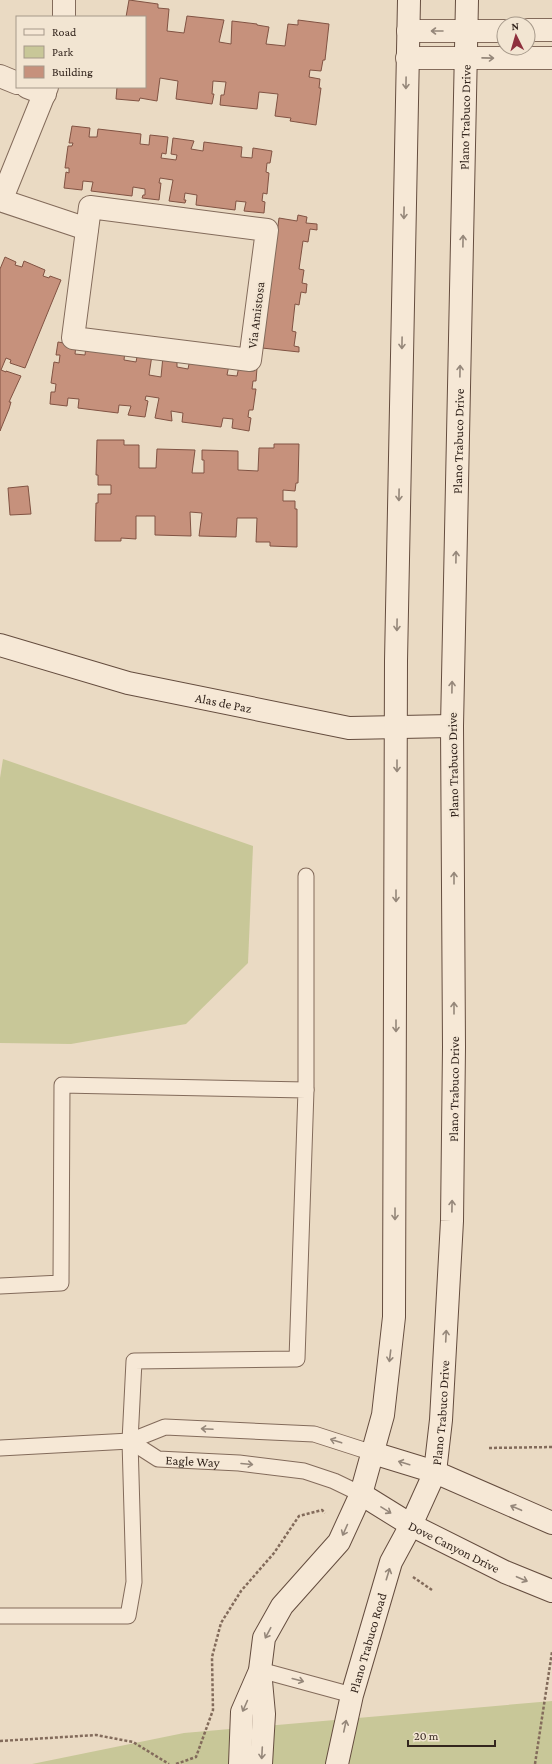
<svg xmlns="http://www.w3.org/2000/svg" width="552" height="1764" font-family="'Crimson Pro',serif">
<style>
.green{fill:#c8c798}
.building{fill:#c6917c;stroke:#815343}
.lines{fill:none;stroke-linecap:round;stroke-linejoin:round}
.lane-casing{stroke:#836b5b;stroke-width:17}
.street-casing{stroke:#836b5b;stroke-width:24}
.secondary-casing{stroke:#654d3f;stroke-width:24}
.path{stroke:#836b5b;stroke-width:2.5;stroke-dasharray:3 2;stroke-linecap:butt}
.lane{stroke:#f6e8d6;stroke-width:15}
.street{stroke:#f6e8d6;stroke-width:22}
.secondary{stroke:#f6e8d6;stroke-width:22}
.oneway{stroke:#95877a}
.labels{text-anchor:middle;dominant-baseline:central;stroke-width:4;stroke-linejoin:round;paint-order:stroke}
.street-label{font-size:13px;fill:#34261e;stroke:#f2e5d2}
</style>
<rect width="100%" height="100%" fill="#eadac3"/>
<g class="green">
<polygon points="3,759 253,846 248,963 186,1024 71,1044 0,1043 0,778"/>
<polygon points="552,1701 552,1764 32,1764 184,1733"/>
</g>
<g class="building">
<polygon points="129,0 158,4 158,8 169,9 167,31 184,33 187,16 224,20 219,42 231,44 232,21 257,24 257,25 269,27 266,44 285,46 288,24 298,25 298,20 329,24 325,60 323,60 321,71 310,70 309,77 320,79 319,88 321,88 316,125 290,121 291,118 275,116 278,94 259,92 257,109 220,105 221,95 224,95 226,82 213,81 212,94 214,94 212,104 176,99 178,81 160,78 157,101 140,98 139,101 116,99 117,87 145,87 145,17 126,17"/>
<polygon points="72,126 90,128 89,137 97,137 98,129 141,134 140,144 149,145 150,135 168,137 166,154 162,153 161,158 176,160 177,155 171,154 173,138 194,141 191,149 203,151 204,142 242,147 241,157 252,158 253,148 272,151 270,163 267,163 266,172 269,173 267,194 263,193 262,201 265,202 264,213 244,211 246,202 236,201 235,210 196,205 197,195 185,193 184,200 186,200 185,203 169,201 173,180 160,178 159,183 161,183 159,200 142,198 143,195 145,195 145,189 133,187 132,196 91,191 93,182 83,181 82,190 64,188 66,172 69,173 69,168 65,168 68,146 72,146 73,143 69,143"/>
<polygon points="298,215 307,217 306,223 317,224 317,230 310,229 308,242 303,241 299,269 304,270 302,283 307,284 306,293 301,292 299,305 295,304 292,331 296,332 294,346 299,347 299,352 262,348 279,218 297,221"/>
<polygon points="5,257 16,262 15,265 22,267 24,261 45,270 43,276 49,278 50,276 61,280 25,368 10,363 11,360 6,358 1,370 6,372 6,371 21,376 9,402 11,402 9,409 0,431 0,269"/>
<polygon points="58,342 76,345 75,354 85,355 86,346 125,351 124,360 136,362 137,357 152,355 149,375 161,377 163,356 177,361 177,367 188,369 190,359 229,365 227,375 237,376 239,366 257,368 256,381 253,381 252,389 256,389 253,410 249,410 248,417 251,418 249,431 232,428 233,419 223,418 221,427 182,422 183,413 171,411 172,421 155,418 159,398 146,396 145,400 148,401 145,417 128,415 131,406 119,405 118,413 78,408 79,399 68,398 67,406 50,404 51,392 55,392 56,384 51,383 54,362 59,363 60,355 56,355"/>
<polygon points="97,440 124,440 124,445 139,445 139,468 156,468 157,449 195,450 192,473 204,473 204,460 202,460 202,450 238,451 238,470 258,471 259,448 274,448 274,444 299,444 298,483 296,483 295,491 283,490 283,501 295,501 295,509 297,509 297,547 270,546 270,542 256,542 257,518 237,518 236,537 199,536 202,513 190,512 191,536 155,535 155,516 136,516 136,539 121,538 121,541 95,541 96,503 98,503 98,494 111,494 111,485 98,485 98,475 96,475"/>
<polygon points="28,486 31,514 10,515 8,488"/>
</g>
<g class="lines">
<g class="lane-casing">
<g id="lane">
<polyline points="306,1090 306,876"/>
<polyline points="0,1286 61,1283 62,1085 306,1090 297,1359 134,1361 130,1441 134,1582 128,1616 0,1616"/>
<path id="s1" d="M130 1441 158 1459 239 1463 304 1471 334 1481 361 1494"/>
<polyline points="0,1448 130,1441 165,1427 314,1434 373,1453"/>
<polyline points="260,1670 352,1695"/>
</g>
</g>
<g class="street-casing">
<g id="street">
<polyline points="64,17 64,0"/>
<polyline points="528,30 552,30"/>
<polyline points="408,31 504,31"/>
<polyline points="407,58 552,58"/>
<polyline points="0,76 17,83"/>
<polyline points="27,87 45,94"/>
<polyline points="0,197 5,191 47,87"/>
<polyline points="0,200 87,229"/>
<polygon points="90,207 267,230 250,360 73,338"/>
</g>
</g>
<g class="secondary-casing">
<g id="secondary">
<path id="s2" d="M0 645 128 683 349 728 452 726"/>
<polyline points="373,1453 435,1472 552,1523"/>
<path id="s3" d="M361 1494 411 1525 505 1572 552 1591"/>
<polyline points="240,1764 242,1712 259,1673"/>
<polyline points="261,1764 264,1714 260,1670 264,1638 282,1606 339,1542 361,1494 383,1415 394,1317 396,661 409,0"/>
<path id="s4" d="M337 1764 352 1695 391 1562 411 1525 435 1472 441 1420 452 1221 454 1047 452 726 467 0"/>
</g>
</g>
<g class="path">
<polyline points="489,1448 552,1447"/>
<polyline points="413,1577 432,1590"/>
<polyline points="0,1741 96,1735 133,1742 169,1764"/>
<polyline points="176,1764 196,1757 213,1710 212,1657 221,1623 241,1591 274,1553 299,1516 322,1510 325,1513"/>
<polyline points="535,1764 552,1652"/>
</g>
<use href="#lane" class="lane"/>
<use href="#street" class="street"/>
<use href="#secondary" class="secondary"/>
</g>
<defs><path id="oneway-shaft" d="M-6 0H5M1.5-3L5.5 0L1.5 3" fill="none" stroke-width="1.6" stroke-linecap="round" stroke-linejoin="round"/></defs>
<g class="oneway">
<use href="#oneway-shaft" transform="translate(437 31) rotate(180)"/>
<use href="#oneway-shaft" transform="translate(488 58) rotate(1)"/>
<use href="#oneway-shaft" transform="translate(406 83) rotate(91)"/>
<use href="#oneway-shaft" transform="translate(404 213) rotate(91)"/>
<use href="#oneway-shaft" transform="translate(463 241) rotate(-89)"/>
<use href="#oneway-shaft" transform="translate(402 343) rotate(91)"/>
<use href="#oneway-shaft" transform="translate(460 371) rotate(-89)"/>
<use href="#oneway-shaft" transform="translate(399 495) rotate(91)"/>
<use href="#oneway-shaft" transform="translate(456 557) rotate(-89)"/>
<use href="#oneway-shaft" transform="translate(397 625) rotate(91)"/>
<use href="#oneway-shaft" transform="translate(452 687) rotate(-89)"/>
<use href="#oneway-shaft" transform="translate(397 766) rotate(90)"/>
<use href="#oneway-shaft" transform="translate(454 878) rotate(-90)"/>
<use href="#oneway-shaft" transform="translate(396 896) rotate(90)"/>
<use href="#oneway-shaft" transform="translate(454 1008) rotate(-90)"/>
<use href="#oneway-shaft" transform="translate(396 1026) rotate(90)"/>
<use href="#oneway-shaft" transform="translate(452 1206) rotate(-89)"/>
<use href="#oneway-shaft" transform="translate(395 1214) rotate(90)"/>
<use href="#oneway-shaft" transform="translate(446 1336) rotate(-87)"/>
<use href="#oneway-shaft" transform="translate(390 1356) rotate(97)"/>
<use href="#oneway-shaft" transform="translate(207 1429) rotate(-177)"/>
<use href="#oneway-shaft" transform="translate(336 1441) rotate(-162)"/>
<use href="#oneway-shaft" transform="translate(404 1463) rotate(-163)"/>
<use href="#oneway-shaft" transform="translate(247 1464) rotate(5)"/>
<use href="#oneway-shaft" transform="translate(516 1508) rotate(-157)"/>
<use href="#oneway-shaft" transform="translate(386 1510) rotate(32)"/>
<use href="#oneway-shaft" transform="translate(345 1530) rotate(114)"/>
<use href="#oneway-shaft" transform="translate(388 1574) rotate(-73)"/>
<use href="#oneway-shaft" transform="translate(522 1579) rotate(23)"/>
<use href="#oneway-shaft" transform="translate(268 1633) rotate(118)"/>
<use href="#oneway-shaft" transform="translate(298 1680) rotate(15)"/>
<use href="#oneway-shaft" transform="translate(245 1706) rotate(114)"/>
<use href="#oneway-shaft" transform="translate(345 1726) rotate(-78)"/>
<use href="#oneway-shaft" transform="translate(262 1753) rotate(93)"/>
</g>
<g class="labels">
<g class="street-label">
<text stroke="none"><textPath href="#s4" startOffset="1665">Plano Trabuco Drive</textPath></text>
<text transform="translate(256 315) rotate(-83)">Via Amistosa</text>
<text stroke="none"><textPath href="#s4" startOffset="1341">Plano Trabuco Drive</textPath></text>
<text stroke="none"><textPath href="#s2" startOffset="231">Alas de Paz</textPath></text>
<text transform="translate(453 765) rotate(-91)">Plano Trabuco Drive</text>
<text stroke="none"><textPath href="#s4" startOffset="693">Plano Trabuco Drive</textPath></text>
<text stroke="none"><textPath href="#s4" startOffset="369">Plano Trabuco Drive</textPath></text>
<text stroke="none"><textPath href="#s1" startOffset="68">Eagle Way</textPath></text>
<text stroke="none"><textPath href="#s3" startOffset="107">Dove Canyon Drive</textPath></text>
<text stroke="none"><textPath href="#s4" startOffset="125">Plano Trabuco Road</textPath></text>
</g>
</g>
<rect x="16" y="16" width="130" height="72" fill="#f2e5d2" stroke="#a6998a"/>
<rect x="24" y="29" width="20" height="6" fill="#f6e8d6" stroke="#a6998a"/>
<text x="52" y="36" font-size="12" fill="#34261e">Road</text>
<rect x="24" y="46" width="20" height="12" fill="#c8c798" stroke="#a6998a"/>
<text x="52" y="56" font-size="12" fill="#34261e">Park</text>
<rect x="24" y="66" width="20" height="12" fill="#c6917c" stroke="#a6998a"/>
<text x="52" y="76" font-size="12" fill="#34261e">Building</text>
<g transform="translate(516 36) rotate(355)"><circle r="19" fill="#f2e5d2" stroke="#a6998a"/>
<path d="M0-3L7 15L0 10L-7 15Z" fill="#8e303d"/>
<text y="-6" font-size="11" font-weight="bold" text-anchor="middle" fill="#34261e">N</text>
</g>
<path d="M408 1740v6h87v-6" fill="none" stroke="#34261e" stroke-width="2"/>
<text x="414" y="1740" font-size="12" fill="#34261e" stroke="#f2e5d2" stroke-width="3" paint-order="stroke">20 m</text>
</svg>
